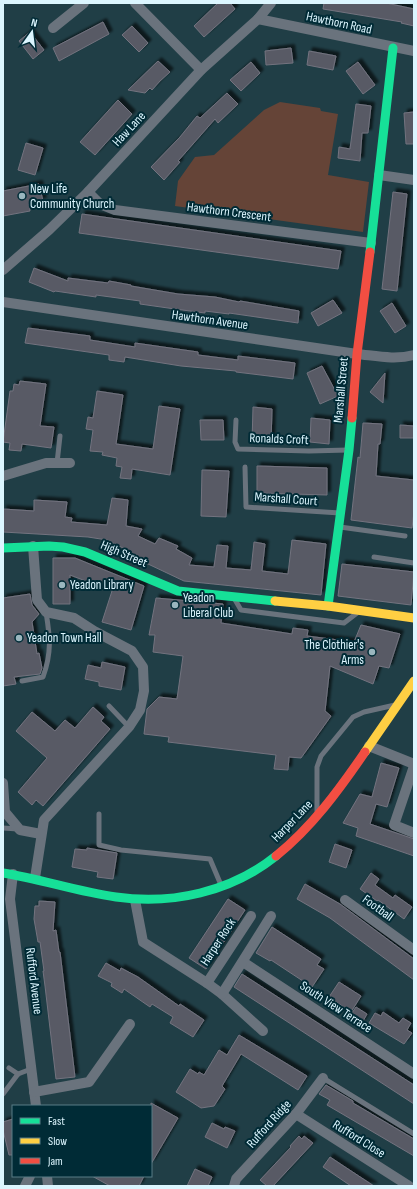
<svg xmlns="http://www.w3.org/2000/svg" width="417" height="1189" font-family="'Sofia Sans Condensed',sans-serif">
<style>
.green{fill:#654437}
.building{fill:#585a65;stroke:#73737f;filter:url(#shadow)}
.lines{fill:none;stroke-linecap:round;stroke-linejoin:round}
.lane{stroke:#6a737d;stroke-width:5}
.street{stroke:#6a737d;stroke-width:10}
.fast{stroke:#16e098;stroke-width:9}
.slow{stroke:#ffcf43;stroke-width:9}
.jam{stroke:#f24e42;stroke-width:9}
.poi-dot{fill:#9ab6be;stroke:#002b36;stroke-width:1.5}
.labels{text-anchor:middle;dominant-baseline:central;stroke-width:4;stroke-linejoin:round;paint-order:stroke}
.street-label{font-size:13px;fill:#dcf6ff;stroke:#002b36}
.poi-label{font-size:13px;fill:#dcf6ff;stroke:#002b36;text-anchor:start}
</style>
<defs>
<filter id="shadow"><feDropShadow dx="3.5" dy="-3.5" stdDeviation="1" flood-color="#0009"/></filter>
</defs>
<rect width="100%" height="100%" fill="#203e46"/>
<polygon class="green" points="280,102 320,108 321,111 338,114 328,175 369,182 363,232 175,206 178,181 195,157 214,155 264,110"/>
<g class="building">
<polygon points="218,3 230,3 235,9 204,37 194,26"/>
<polygon points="324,3 386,3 414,9 414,26 401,23 402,22 323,9"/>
<polygon points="103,22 109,34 59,61 53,48"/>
<polygon points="132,26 148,43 139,52 122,35"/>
<polygon points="30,32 44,50 33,59 19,41"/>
<polygon points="291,48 293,63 266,65 265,51"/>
<polygon points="309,51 336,56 333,70 307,65"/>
<polygon points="158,61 170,72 160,81 152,90 150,88 145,93 128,90"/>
<polygon points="251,62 260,73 241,91 230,80"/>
<polygon points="358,62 375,85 363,94 346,71"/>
<polygon points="227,93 238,104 218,123 215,119 178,161 180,162 164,180 151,167 180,137 197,116 200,118"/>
<polygon points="118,100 132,114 95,155 80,142"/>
<polygon points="356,104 371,106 368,133 362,133 360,161 338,158 339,147 350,149"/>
<polygon points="414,112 414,144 406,144 404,113"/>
<polygon points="26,143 43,148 35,175 18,170"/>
<polygon points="39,184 43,201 29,204 30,211 3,216 3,191"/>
<polygon points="393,192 407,194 397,291 382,289"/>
<polygon points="82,214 341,251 338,269 79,233"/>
<polygon points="34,268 68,281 68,278 108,283 109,281 131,285 131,286 178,294 215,297 239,302 240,301 299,311 298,323 229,313 229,314 205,311 205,313 175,309 140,304 140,301 96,295 96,297 55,291 54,292 29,282"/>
<polygon points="333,300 342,313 318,326 311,313"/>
<polygon points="392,303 406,326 395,333 380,311"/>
<polygon points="28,328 90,336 90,340 135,347 135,343 198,352 198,355 238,360 238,356 295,363 293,379 236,372 236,371 181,366 125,357 124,362 109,360 109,355 25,343"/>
<polygon points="322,366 338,396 320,404 307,373"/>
<polygon points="385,373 383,403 370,392"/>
<polygon points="20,381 46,384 40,426 54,427 51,448 22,444 21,451 9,450 10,443 3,442 10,391 13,391 14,384 19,385"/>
<polygon points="97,391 123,395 116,444 153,449 159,406 180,409 170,475 132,469 131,479 120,478 122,467 116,466 117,458 102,455 103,452 90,451 93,430 86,429 88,417 93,418"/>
<polygon points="253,407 272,409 271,443 252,442"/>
<polygon points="311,418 330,420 329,444 310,442"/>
<polygon points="200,420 223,420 224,440 201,440"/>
<polygon points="363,423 382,424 380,444 378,444 376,476 414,480 414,512 412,528 351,520 358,457 360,458"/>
<polygon points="400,425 414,426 414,438 400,438"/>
<polygon points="257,466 327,468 327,495 257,493"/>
<polygon points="202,470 229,471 226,517 201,516"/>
<polygon points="112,498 128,500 126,526 142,529 138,536 155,544 159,538 178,546 176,549 192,558 189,565 214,567 217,545 228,546 226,568 251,570 254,542 265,544 262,571 288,574 292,540 326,544 321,595 184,581 129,555 131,552 107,540 88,537 3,532 3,509 34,511 34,500 67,502 65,517 72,518 71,522 107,525"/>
<polygon points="53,558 75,558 144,586 131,630 102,622 112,591 70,575 70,604 53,604"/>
<polygon points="342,564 414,572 411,605 338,596"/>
<polygon points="30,594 32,605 39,614 32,622 37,654 39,653 42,668 40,674 14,677 16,684 3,686 3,598"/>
<polygon points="156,598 223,604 221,623 292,634 293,628 308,630 307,636 354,642 361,625 400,634 389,668 379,666 373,684 330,666 325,711 331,716 301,758 289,757 288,770 274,769 276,755 168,742 169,737 144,734 147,709 159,697 177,699 183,656 153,652 155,635 149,635"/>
<polygon points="102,662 125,667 121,690 99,686 99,682 85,679 88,665 101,668"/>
<polygon points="93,707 104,717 101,721 110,729 43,806 36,800 32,805 18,792 47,758 16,731 32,712 55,731 65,720 75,728"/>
<polygon points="381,763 399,768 387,807 376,804 370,824 414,839 414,856 356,836 358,828 343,823 360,794 372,797"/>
<polygon points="335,844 352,850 346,868 329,862"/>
<polygon points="87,848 117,853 113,879 97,877 98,872 72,867 75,849 87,850"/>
<polygon points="371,873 379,879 375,885 393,898 395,895 412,907 404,919 378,900 377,901 360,889"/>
<polygon points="305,884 340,904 414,959 414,980 330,918 297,899"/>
<polygon points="228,899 245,910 206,969 189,958"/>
<polygon points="39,901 55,902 53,931 56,930 59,952 60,952 75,1077 56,1079 45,986 43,971 44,971 40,942 38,942 34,919 35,906 39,906"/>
<polygon points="272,927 321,959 317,965 324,969 312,987 271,960 270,961 256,953"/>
<polygon points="106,963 120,971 121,968 138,977 179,1006 180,1004 204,1020 193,1037 170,1023 173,1017 152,1004 150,1007 124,989 122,993 111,986 112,983 98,976"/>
<polygon points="242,974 414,1085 414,1104 234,987"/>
<polygon points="339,982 361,996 351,1012 329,997"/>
<polygon points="356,1007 367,1014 362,1023 350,1016"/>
<polygon points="383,1012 399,1023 403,1018 411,1023 407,1030 412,1033 404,1044 369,1023 375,1013 381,1016"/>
<polygon points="239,1035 307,1076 298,1090 241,1054 222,1086 225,1089 214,1106 201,1108 176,1092 190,1069 198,1074 199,1072 204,1075 219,1050 227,1055"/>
<polygon points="326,1085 353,1101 353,1103 414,1139 414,1156 327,1105 330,1100 319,1094"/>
<polygon points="151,1103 178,1118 151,1164"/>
<polygon points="13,1119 13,1155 9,1155 3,1130 3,1122"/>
<polygon points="212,1123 224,1129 225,1127 235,1131 227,1148 205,1137"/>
<polygon points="299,1136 302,1139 304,1136 313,1143 273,1186 267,1186 260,1180 291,1147 290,1146"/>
<polygon points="330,1157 342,1165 374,1186 351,1186 323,1167"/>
<polygon points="195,1169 212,1177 208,1186 187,1186"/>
<polygon points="92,1176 144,1176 139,1186 110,1186"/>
</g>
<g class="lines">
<g class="lane">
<polyline points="236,420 235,442 238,449 309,451 348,450"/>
<polyline points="57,463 60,436"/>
<polyline points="245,467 246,507 340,513"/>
<polyline points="340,527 405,536"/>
<polyline points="374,557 414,563"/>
<polyline points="234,598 241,610 344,623 357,613"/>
<path d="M22 681 43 677C52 652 50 637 46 612"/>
<polyline points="109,706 129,727"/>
<polyline points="317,811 317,767 321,756 353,717 364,712 395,705"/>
<polyline points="99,814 99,845 121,850 210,859 221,885"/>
<polyline points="3,828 18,829"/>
<polyline points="9,1068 18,1074"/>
<polyline points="323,1078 414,1134"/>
<polyline points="3,1094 18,1074 31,1069"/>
</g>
<g class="street">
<polyline points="135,3 201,70"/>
<polyline points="258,19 414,51"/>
<polyline points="53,28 84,3"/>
<polyline points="379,175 414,180"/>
<polyline points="88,192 100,204 115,210 371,243"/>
<polyline points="3,270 49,230 88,192 201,70 258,19 271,3"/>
<path d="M3 302 357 354C377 356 395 360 414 355"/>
<polyline points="3,476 46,463 70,463"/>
<polyline points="33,546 37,600 46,612 74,618 94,631 132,651 143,667 144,691 140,710 129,727 44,820 35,878"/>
<polyline points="369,746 414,764"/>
<polyline points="414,766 394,825 414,833"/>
<polyline points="3,783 5,812 20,830 41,834"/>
<polyline points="13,874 10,899 36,1106"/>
<polyline points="135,900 143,942 207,983 222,994 263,1031"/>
<polyline points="345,900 414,950"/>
<polyline points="243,962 414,1074"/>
<polyline points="207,983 251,916"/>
<polyline points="222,994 271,916"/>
<polyline points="34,1092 89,1082 130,1024"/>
<polyline points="296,1114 409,1186"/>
<polyline points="47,1176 48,1186"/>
<polyline points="25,1186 30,1176"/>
<polyline points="234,1186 236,1179 296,1114 323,1078"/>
</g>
<g class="fast">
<polyline points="370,252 393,48"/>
<polyline points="3,548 49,546 63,547 85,552 178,591 275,601"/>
<polyline points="328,606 349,450 352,418"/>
<path d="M3 873C41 879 78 892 116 897 172 905 231 892 276 856"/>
</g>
<g class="slow">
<polyline points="275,601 328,606 414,618"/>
<polyline points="365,752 414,681"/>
</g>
<g class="jam">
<polyline points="352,418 357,354 370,252"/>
<path d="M276 856C312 827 339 790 365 752"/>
</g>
</g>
<g class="poi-dot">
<circle cx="22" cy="196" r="4"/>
<circle cx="62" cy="585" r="4"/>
<circle cx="175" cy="605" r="4"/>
<circle cx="19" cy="638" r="4"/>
<circle cx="372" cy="652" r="4"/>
</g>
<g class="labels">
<g class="street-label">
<text transform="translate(339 23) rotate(12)">Hawthorn Road</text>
<text transform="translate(129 129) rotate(-47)">Haw Lane</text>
<text transform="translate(229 212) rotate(7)">Hawthorn Crescent</text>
<text transform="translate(210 320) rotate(8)">Hawthorn Avenue</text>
<text transform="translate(341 390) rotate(-85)">Marshall Street</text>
<text transform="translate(279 439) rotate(2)">Ronalds Croft</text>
<text transform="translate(286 499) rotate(4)">Marshall Court</text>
<text transform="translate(124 554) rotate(23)">High Street</text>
<text transform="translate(292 821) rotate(-46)">Harper Lane</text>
<text transform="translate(378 908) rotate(36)">Football</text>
<text transform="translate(218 942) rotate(-57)">Harper Rock</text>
<text transform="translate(34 981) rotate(83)">Rufford Avenue</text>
<text transform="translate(336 1007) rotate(33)">South View Terrace</text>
<text transform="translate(269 1124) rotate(-48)">Rufford Ridge</text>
<text transform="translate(359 1139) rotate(32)">Rufford Close</text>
</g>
<g class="poi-label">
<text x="30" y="189">New Life<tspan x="30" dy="15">Community Church</tspan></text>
<text x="70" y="585">Yeadon Library</text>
<text x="183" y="598">Yeadon<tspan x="183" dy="15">Liberal Club</tspan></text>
<text x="27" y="638">Yeadon Town Hall</text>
<text x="364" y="645" text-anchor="end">The Clothier's<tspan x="364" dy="15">Arms</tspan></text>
</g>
</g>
<rect width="417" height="1189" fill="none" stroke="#dcf6ff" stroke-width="8"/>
<rect x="12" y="1105" width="140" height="72" fill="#002b36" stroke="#587c86"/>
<rect x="20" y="1118" width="20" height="6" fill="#16e098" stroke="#587c86"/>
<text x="48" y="1125" font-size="12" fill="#dcf6ff">Fast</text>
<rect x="20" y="1138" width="20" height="6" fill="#ffcf43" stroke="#587c86"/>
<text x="48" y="1145" font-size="12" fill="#dcf6ff">Slow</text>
<rect x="20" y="1158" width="20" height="6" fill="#f24e42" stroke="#587c86"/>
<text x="48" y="1165" font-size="12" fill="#dcf6ff">Jam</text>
<g transform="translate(32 32) rotate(14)" stroke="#002b36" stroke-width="3" paint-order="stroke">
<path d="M0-3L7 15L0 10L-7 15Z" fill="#dcf6ff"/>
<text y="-6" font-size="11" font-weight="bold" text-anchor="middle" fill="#dcf6ff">N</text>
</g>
</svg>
